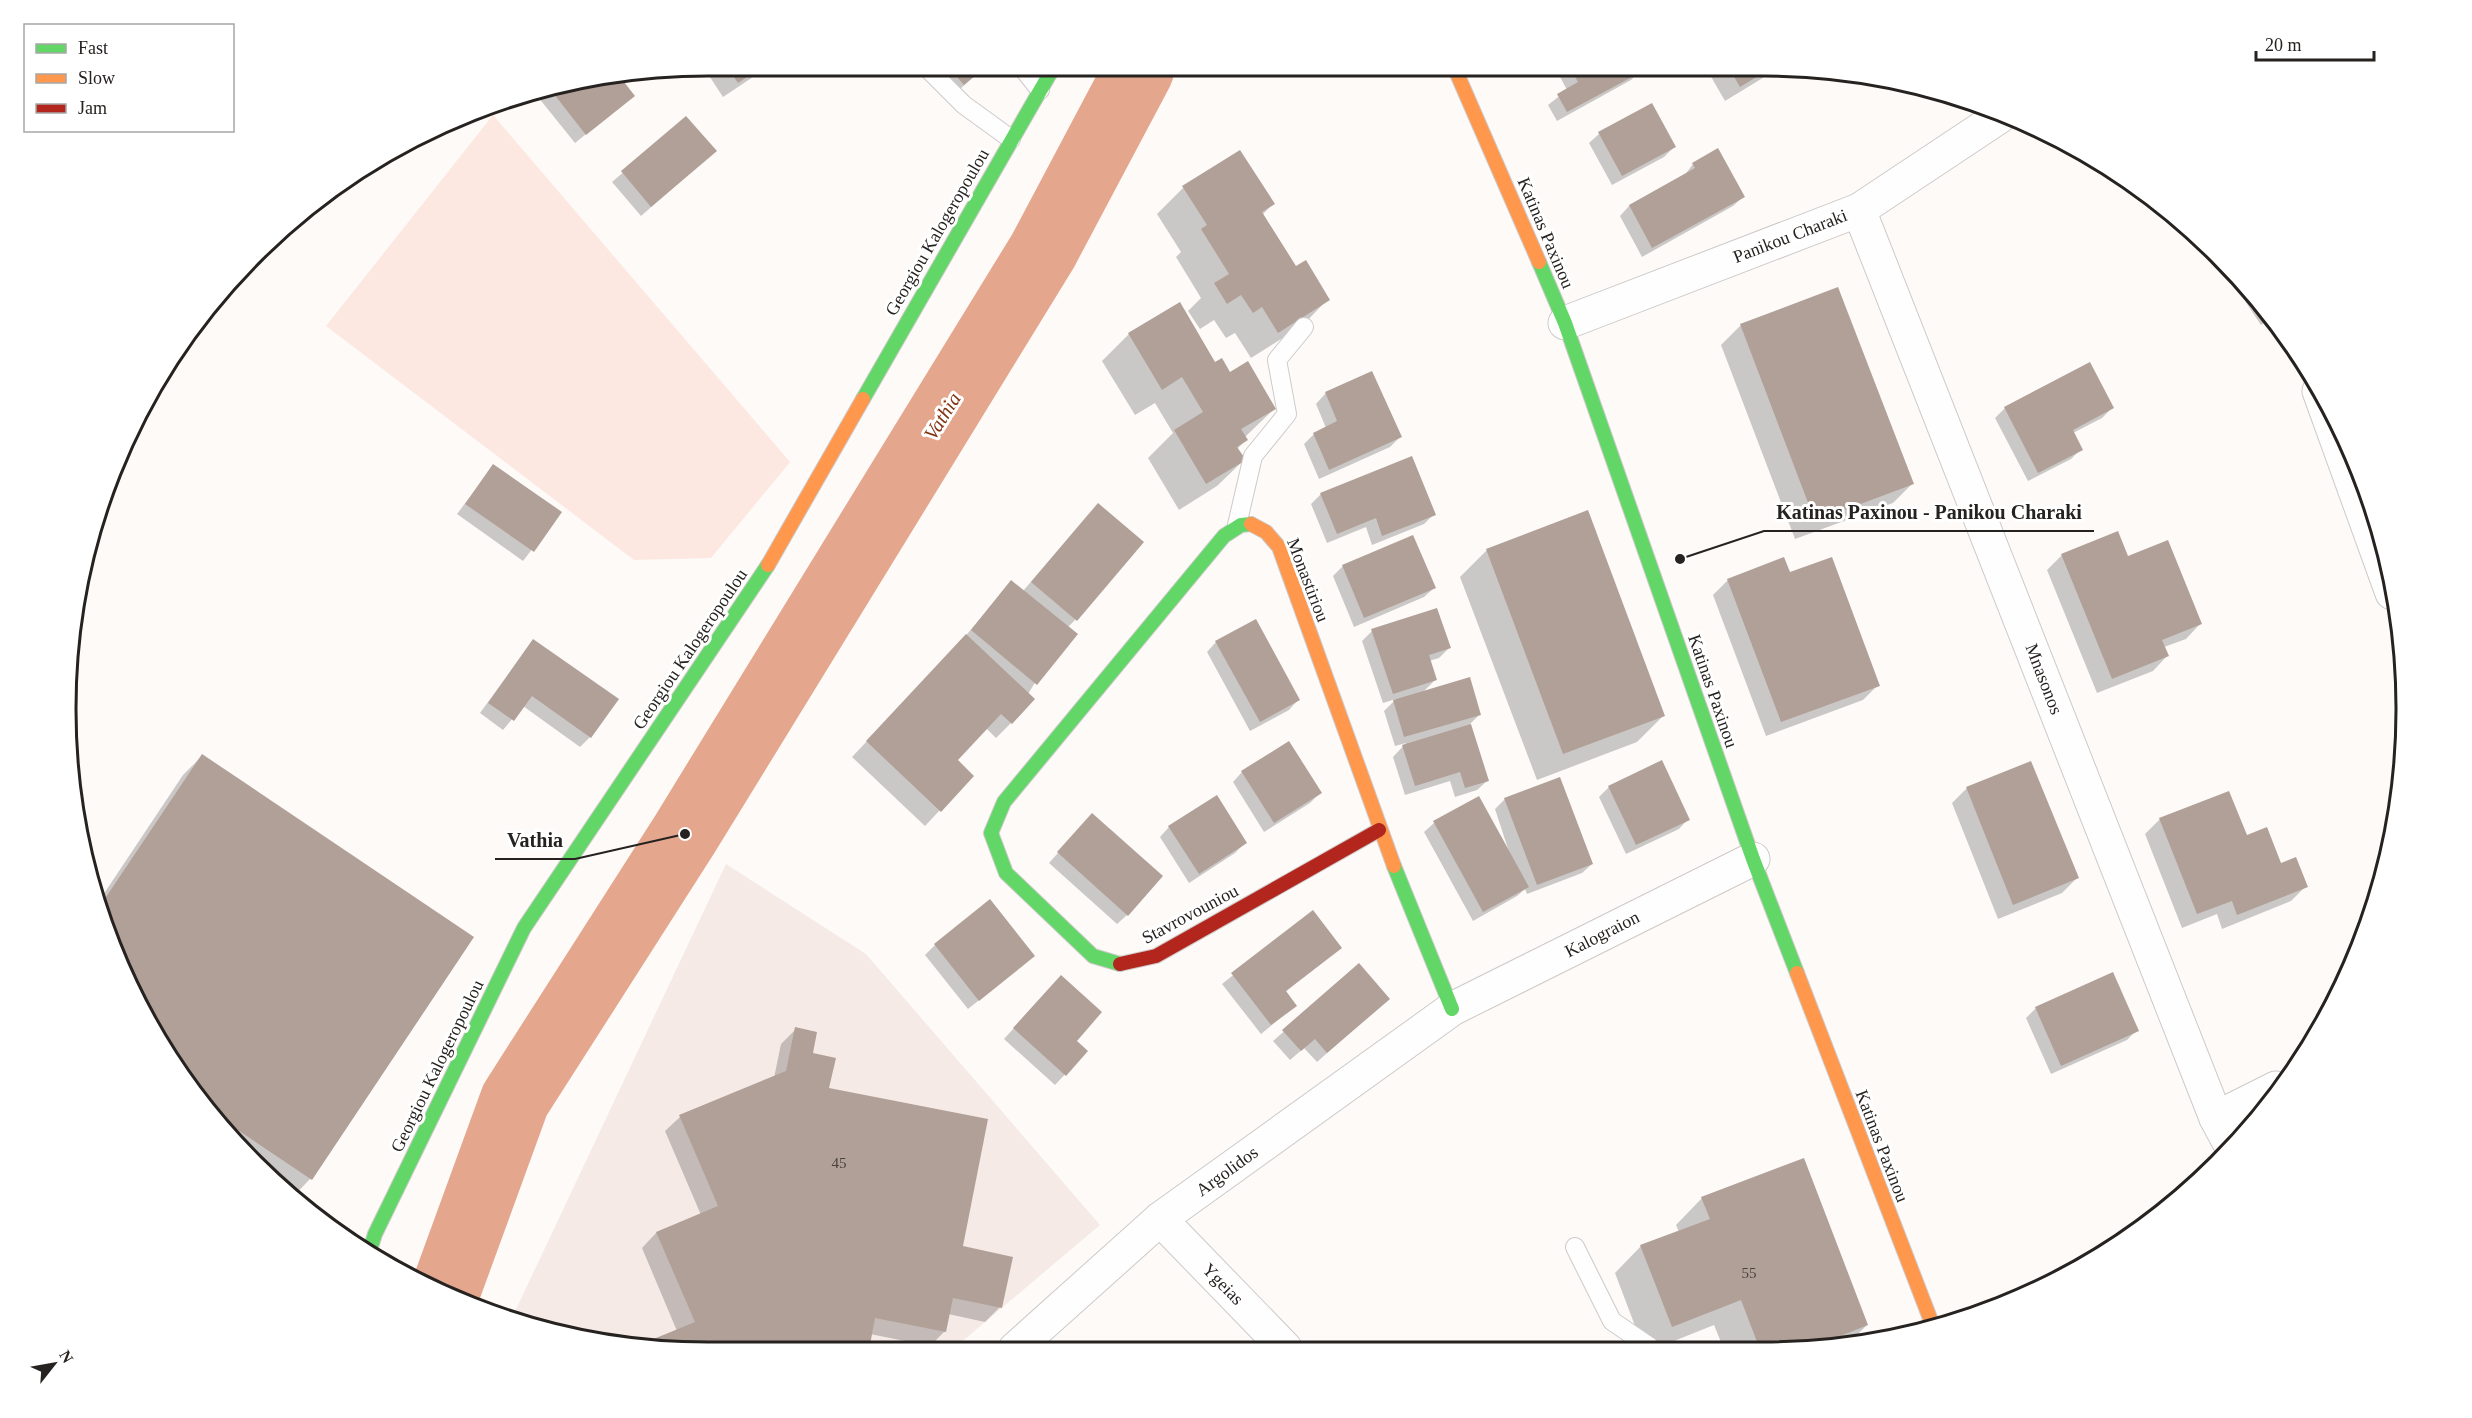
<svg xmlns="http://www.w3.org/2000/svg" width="2472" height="1418" font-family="'Times New Roman',serif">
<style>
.built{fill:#f5eae6}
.green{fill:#fce8e0}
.shadow{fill:#0003}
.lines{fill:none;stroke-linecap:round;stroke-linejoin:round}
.river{stroke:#e4a78e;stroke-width:70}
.building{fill:#b1a098}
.lane-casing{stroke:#cdcac9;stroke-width:20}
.street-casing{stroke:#cdcac9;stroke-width:35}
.fast-casing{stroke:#cdcac9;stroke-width:16}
.slow-casing{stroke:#cdcac9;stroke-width:16}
.jam-casing{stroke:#cdcac9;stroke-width:16}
.lane{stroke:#fffefe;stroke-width:18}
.street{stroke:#fffefe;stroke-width:33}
.fast{stroke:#63d668;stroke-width:14}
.slow{stroke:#ff974d;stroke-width:14}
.jam{stroke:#b3261e;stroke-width:14}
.labels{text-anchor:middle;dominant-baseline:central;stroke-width:6;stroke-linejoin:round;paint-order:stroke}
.number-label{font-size:15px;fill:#49423e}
.street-label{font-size:18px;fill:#262220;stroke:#fff}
.water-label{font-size:20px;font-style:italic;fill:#81320e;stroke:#fff}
.rim{fill:none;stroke:#262220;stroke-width:3}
.leader{fill:none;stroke:#262220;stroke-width:2}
.callout-dot{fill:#262220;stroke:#fff;stroke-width:2}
.callout-label{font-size:20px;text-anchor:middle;font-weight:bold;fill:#262220;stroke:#fff;stroke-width:6;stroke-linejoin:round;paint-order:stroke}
</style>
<rect width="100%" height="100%" fill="#fdfaf8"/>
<polygon class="built" points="726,864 866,954 1100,1225 952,1350 667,1351 511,1320"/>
<polygon class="green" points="493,115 790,462 711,558 634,560 326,326"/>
<g class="shadow">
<polygon points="1781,67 1725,101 1706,68"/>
<polygon points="1562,68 1640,68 1641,70 1631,80 1557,121 1548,105 1567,90 1558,73"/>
<polygon points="924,70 981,70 949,99"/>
<polygon points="706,71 762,71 723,97"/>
<polygon points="616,74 633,96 575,143 538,97 545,90"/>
<polygon points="686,118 705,160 641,216 612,182"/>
<polygon points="1599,134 1674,147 1664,157 1612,185 1589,143"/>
<polygon points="1718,150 1743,197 1733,206 1642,257 1620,216 1629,206 1684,176 1693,164"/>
<polygon points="1183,188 1273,204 1262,215 1296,268 1328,299 1302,326 1251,358 1235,333 1226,338 1214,320 1200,329 1188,311 1201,298 1176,257 1181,252 1157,214"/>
<polygon points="1838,289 1912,484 1893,503 1795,539 1721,345 1740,326"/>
<polygon points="2252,295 2273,317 2261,325 2245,301"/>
<polygon points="1179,304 1214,364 1274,409 1245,437 1246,440 1237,449 1244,460 1217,486 1179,510 1148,458 1173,433 1155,403 1135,415 1102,361 1129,334"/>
<polygon points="1371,373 1400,437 1390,447 1319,479 1304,444 1314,434 1326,428 1316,404 1325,394"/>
<polygon points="2005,408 2112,408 2102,418 2073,433 2081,449 2071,459 2028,481 1995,418"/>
<polygon points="493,466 560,513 523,561 457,514"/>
<polygon points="1321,494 1434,514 1424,524 1372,545 1366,527 1327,543 1311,504"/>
<polygon points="1088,515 1075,620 1068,627 1011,723 996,738 986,728 956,760 972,776 925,826 852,757 963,639 1002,592 1023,591"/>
<polygon points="1487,550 1664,715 1637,742 1537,780 1460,577"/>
<polygon points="2062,555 2127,558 2200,624 2186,639 2164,647 2167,656 2153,671 2097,693 2047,570"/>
<polygon points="1343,566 1434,588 1424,597 1354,627 1333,576"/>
<polygon points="1789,574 1878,685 1863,700 1766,736 1713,595 1728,580"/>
<polygon points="1372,631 1449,648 1439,658 1429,661 1436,679 1422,693 1479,715 1470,724 1487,781 1477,790 1455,797 1450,781 1405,795 1393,757 1406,743 1395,746 1384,711 1396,699 1383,703 1362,641"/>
<polygon points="533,640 590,737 580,747 523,706 503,730 480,713"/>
<polygon points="1216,642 1298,700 1289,710 1250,731 1207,652"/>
<polygon points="202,756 472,938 310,1179 292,1198 225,1133 152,1031 115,955 99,901 183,775"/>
<polygon points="2030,763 2077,878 2062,893 1998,919 1952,803 1966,789"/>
<polygon points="1242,772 1320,793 1310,803 1264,832 1233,782"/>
<polygon points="1609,787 1688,819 1679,829 1626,854 1599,797"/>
<polygon points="1505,799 1592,864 1582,873 1527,894 1525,889 1517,896 1473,921 1424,832 1434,823 1511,858 1495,809"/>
<polygon points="2160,819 2246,837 2306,886 2291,901 2222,929 2217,914 2182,928 2145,834"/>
<polygon points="1083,825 1127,915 1117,924 1049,863"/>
<polygon points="1169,827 1245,843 1235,853 1189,883 1160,837"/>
<polygon points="1312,912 1340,948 1285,992 1295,1006 1261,1034 1222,984"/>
<polygon points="935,945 1023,965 968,1009 925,955"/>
<polygon points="1359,966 1388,999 1317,1062 1304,1048 1290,1060 1273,1041"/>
<polygon points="1051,987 1074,1041 1086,1052 1055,1085 1004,1039"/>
<polygon points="2036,1008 2137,1030 2127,1040 2051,1074 2026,1018"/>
<polygon points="796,1029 828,1089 962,1247 1000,1307 985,1322 948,1314 945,1331 930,1346 870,1334 677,1331 642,1248 656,1233 701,1215 665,1131 680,1117 774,1078 781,1044"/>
<polygon points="1702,1198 1867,1325 1845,1347 1723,1347 1714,1325 1659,1347 1643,1347 1615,1273 1641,1246 1679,1232 1676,1225"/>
</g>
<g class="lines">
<polyline class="river" points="445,1292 515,1100 685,834 1043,251 1139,70"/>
</g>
<g class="building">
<polygon points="1773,67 1740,87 1729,68 1731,68"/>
<polygon points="1570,68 1642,68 1643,71 1567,112 1557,94 1578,82"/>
<polygon points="951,70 982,70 964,85"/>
<polygon points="730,71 756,71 738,83"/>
<polygon points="617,73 635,96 586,135 550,89"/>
<polygon points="1652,103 1676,147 1622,176 1598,132"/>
<polygon points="686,116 717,151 651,207 621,171"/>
<polygon points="1718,148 1745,197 1652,248 1629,205 1695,168 1692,163"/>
<polygon points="1240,150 1275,204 1262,212 1296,266 1306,260 1330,300 1278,333 1262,307 1253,313 1241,295 1227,304 1214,283 1229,274 1201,229 1207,225 1182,186"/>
<polygon points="1838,287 1914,484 1815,521 1740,324"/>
<polygon points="1180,302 1215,362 1222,358 1230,372 1248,361 1276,409 1241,429 1248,440 1237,447 1246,460 1206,484 1174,430 1203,412 1182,377 1162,390 1128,333"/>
<polygon points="2090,362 2114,408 2073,430 2083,450 2038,473 2004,407"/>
<polygon points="1372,371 1402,437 1329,470 1313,433 1337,421 1325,392"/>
<polygon points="1412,456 1436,515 1382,536 1376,518 1337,534 1320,493"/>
<polygon points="493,464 562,512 534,552 465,504"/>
<polygon points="1098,503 1144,542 1077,621 1031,582"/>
<polygon points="1588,510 1665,716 1563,754 1486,549"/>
<polygon points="2118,531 2128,556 2168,540 2202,624 2162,640 2169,656 2112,679 2061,554"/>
<polygon points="1413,535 1436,588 1364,618 1342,565"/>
<polygon points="1784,557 1790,572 1832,557 1880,686 1781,722 1727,579"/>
<polygon points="1011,580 1078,634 1037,685 971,630"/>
<polygon points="1437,608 1451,648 1429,655 1437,680 1393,694 1371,629"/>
<polygon points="1256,619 1300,700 1260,722 1215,641"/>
<polygon points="966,634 1035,699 1012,724 1001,714 958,760 974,776 941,812 866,741"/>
<polygon points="533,639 619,699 591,738 532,696 514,721 488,703"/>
<polygon points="1470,677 1481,715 1404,737 1393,700"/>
<polygon points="1471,724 1489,781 1465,788 1460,772 1415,786 1402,745"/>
<polygon points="1289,741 1322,793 1274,823 1241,771"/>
<polygon points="202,754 474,937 312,1180 211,1112 152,1031 115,955 100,906"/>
<polygon points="1662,760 1690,820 1636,845 1608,786"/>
<polygon points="2031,761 2079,878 2013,905 1966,787"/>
<polygon points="1560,777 1593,864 1537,885 1504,798"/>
<polygon points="2229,791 2247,835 2267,827 2281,863 2296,857 2308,887 2237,915 2232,901 2197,914 2159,818"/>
<polygon points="1217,795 1247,843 1199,874 1168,826"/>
<polygon points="1479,796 1529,887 1483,912 1433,821"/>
<polygon points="1092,813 1163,876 1128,916 1057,852"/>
<polygon points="990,899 1035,956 979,1001 934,944"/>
<polygon points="1313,910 1342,948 1286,991 1297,1006 1271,1025 1231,973"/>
<polygon points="1359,963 1390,999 1327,1053 1315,1039 1301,1051 1282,1030"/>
<polygon points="2113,972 2139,1031 2061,1066 2035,1007"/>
<polygon points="1061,975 1102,1012 1077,1041 1088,1051 1066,1076 1013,1028"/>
<polygon points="795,1027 817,1032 813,1053 836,1058 829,1088 988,1119 963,1246 1013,1257 1002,1308 953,1298 946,1332 875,1318 869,1350 667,1351 639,1345 695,1322 656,1232 718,1206 679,1115 786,1071"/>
<polygon points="1804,1158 1868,1325 1813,1347 1759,1347 1741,1300 1672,1327 1640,1245 1710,1219 1701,1197"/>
</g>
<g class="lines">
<g class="lane-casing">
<g id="lane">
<polyline points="929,70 964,105 1011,139"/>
<polyline points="1024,70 1040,90"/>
<polyline points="1237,525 1253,456 1287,414 1277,360 1304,327"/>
<polyline points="1575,1247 1612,1321 1650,1347"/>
</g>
</g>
<g class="street-casing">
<g id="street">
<polyline points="1859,210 2216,1118 2231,1146"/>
<polyline points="1565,323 1859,210 1999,117"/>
<polyline points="2319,391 2392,593"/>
<polyline points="2216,1118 2276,1088"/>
<polyline points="1160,1219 1285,1348"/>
<polyline points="1015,1349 1160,1219 1452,1009 1753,859"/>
</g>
</g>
<g class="fast-casing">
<g id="fast">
<polyline points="1539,262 1565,323 1753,859 1797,973"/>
<polyline points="863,399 1052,70"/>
<polyline points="1394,866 1452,1009"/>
<polyline points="1120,964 1093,956 1006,873 991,833 1004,802 1224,536 1241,525 1251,524"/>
<polyline points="369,1253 375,1234 524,928 768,565"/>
</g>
</g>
<g class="slow-casing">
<g id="slow">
<polyline points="1455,69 1539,262"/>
<polyline points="1251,524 1266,532 1279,547 1394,866"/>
<polyline points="768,565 863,399"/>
<polyline points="1797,973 1933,1326"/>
</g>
</g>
<g class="jam-casing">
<polyline id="jam" points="1120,964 1156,956 1379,830"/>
</g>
<use href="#lane" class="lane"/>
<use href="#street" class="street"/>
<use href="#fast" class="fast"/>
<use href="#slow" class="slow"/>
<use href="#jam" class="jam"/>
</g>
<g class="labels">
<g class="number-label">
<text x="839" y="1163">45</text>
<text x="1749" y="1273">55</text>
</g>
<g class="street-label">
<text transform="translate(937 232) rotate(-60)">Georgiou Kalogeropoulou</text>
<text transform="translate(1546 233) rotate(67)">Katinas Paxinou</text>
<text transform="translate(1790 236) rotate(-21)">Panikou Charaki</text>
<text transform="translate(1308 580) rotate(69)">Monastiriou</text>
<text transform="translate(690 649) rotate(-56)">Georgiou Kalogeropoulou</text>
<text transform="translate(2044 679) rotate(69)">Mnasonos</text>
<text transform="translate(1713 691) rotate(71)">Katinas Paxinou</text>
<text transform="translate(1190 914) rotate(-28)">Stavrovouniou</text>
<text transform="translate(1602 934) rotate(-27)">Kalograion</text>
<text transform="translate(437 1066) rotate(-64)">Georgiou Kalogeropoulou</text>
<text transform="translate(1882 1146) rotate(69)">Katinas Paxinou</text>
<text transform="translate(1227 1171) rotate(-36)">Argolidos</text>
<text transform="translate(1223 1284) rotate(46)">Ygeias</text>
</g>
<g class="water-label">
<text transform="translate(942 416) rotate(-58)">Vathia</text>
</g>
</g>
<path d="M0 0H2472V1418H0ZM708 76H1764A632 632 0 0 1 2396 708V710A632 632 0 0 1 1764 1342H708A632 632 0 0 1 76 710V708A632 632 0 0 1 708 76Z" fill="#fff" fill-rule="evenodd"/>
<path class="rim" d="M708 76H1764A632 632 0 0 1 2396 708V710A632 632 0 0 1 1764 1342H708A632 632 0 0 1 76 710V708A632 632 0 0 1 708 76Z"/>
<path class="leader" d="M1680 559L1764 531H2094M685 834L575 859H495"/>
<g class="callout-dot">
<circle cx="1680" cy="559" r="6"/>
<circle cx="685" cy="834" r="6"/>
</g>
<g class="callout-label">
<text x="1929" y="519">Katinas Paxinou - Panikou Charaki</text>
<text x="535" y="847">Vathia</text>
</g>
<rect x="24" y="24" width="210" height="108" fill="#ffffff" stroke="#a8a7a6" stroke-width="1.5"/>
<rect x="36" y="44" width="30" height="9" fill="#63d668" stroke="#a8a7a6" stroke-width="1.5"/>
<text x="78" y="54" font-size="18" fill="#262220">Fast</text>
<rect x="36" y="74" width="30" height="9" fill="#ff974d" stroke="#a8a7a6" stroke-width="1.5"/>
<text x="78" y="84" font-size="18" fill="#262220">Slow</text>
<rect x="36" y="104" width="30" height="9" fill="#b3261e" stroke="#a8a7a6" stroke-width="1.5"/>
<text x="78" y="114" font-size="18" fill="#262220">Jam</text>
<g transform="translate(54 1364) rotate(59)" stroke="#ffffff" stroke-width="4.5" paint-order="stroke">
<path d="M0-4.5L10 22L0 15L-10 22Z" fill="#262220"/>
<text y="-9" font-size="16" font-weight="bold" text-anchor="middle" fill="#262220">N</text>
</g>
<path d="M2256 51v9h118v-9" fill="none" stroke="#262220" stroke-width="3"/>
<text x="2265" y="51" font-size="18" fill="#262220" stroke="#ffffff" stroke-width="4.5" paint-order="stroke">20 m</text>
</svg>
